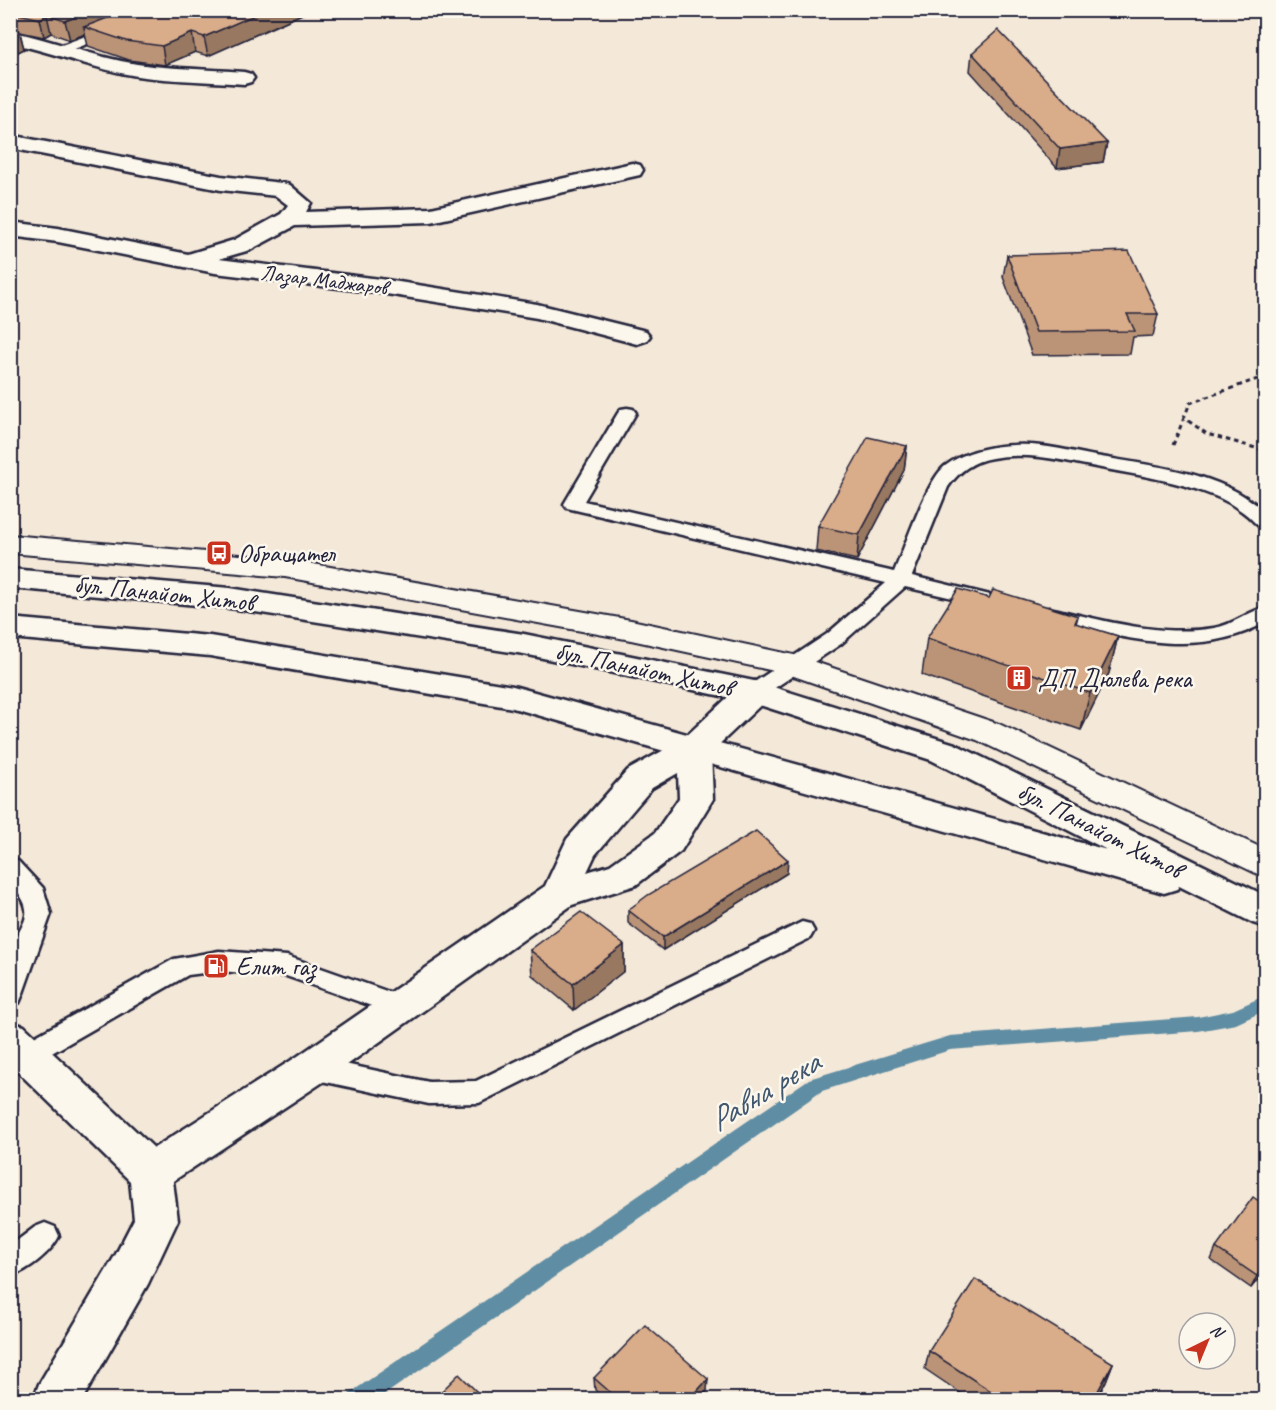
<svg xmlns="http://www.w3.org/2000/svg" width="1276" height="1410" font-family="Caveat,sans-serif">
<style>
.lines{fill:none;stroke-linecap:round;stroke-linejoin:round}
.stream{fill:#5f8da3;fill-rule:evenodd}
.service-casing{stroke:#22223b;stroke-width:5}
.pedestrian-casing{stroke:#22223b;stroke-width:4}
.minor-casing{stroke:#22223b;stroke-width:5}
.tertiary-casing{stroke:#22223b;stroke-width:5}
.path{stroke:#22223b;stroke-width:3;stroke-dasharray:4.5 4;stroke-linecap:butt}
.service{fill:#fbf7ec;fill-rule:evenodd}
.pedestrian{fill:#fbf7ec;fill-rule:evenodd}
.minor{fill:#fbf7ec;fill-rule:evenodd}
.tertiary{fill:#fbf7ec;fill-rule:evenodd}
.wall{fill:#bb9477;stroke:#22223b;stroke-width:1.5}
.shaded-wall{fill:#987861;stroke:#22223b;stroke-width:1.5}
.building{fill:#d9ac8a;stroke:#22223b;stroke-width:1.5}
.labels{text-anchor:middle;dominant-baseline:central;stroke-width:5;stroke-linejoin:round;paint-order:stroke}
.far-street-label{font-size:22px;fill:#22223b;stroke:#fbf7ec}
.poi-label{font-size:26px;fill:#22223b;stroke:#fbf7ec;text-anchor:start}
.street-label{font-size:26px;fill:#22223b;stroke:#fbf7ec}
.near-water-label{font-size:33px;font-style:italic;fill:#41576f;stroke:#fbf7ec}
</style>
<rect width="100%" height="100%" fill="#f4e8d8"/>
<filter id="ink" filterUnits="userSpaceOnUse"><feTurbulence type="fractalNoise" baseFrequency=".0167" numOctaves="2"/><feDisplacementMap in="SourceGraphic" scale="12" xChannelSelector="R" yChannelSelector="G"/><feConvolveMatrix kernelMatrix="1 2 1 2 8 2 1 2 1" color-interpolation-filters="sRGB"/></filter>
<g filter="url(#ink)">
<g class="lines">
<polygon class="stream" points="1266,995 1266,1010 1236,1024 1198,1031 950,1050 822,1091 377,1400 347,1400 350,1393 809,1079 950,1036 1198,1017 1233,1010"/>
<g class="service-casing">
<g id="service">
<polygon points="156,10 174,10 64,53 56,53 54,50 56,47"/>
<path d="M627 408 633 409 636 413 584 501 894 572C905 547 926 482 945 466 965 451 990 446 1014 445 1041 443 1069 451 1095 456 1151 466 1223 471 1266 513V530C1257 527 1254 521 1248 516 1238 508 1224 499 1212 495 1178 481 1142 476 1106 469 1069 462 1030 451 992 458 973 461 959 471 948 487L912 576 990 595 993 599 990 603 983 605 905 587 841 644 761 697 754 699 747 697 744 692 747 687 827 634 886 583 567 508 564 504 618 413 621 409Z"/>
<path d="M1266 607V622C1198 661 1120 637 1049 620L1042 619 1039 614 1042 609 1049 608C1102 620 1159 637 1214 628 1233 625 1247 612 1266 607Z"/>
<path d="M10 858 18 861 43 888 51 914 22 996 19 1003 10 1006C10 990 9 974 10 959 15 922 44 919 10 883Z"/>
<polygon points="802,922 810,924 814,931 810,938 479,1103 429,1104 312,1079 303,1076 299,1068 303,1060 312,1057 429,1082 476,1081"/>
<polygon points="219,951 287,956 409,999 412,1006 409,1013 400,1016 286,976 219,971 188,975 36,1062 27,1065 18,1062 14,1054 18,1046 174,959"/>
<path d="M45 1223 55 1227 59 1236C51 1253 28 1270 10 1277V1246L35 1227Z"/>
</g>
</g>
<g class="pedestrian-casing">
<polygon id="pedestrian" points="10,535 285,559 631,620 794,655 999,724 1266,850 1266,878 977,740 788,674 631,640 285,577 10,553"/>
</g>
<g class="minor-casing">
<g id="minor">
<path d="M10 31C53 40 94 57 137 64 172 69 209 69 244 72L251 74 254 78 251 82 244 84C209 81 172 81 137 76 93 69 53 52 10 43Z"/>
<polygon points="10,135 221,176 282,183 290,185 311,203 306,212 431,208 632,163 640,165 643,170 640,175 431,222 295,226 250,250 219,259 380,279 537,304 646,331 650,336 646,341 637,344 537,318 380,293 215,273 58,242 10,236 10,222 58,228 188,254 234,240 281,214 288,205 276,196 221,190 10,148"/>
<path d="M754 681 766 684 770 692 766 700 711 752 713 799 681 851 636 885 572 905 326 1080 173 1181 178 1220 148 1284 82 1400H33L39 1384 116 1254 134 1219 130 1181 10 1064V1022L24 1026 154 1148 298 1056 545 886 567 839 628 770 682 740 742 684ZM678 773 679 798 655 833 610 865 587 872 595 855 652 788Z"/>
</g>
</g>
<g class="tertiary-casing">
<polygon id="tertiary" points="10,569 230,588 524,634 754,681 955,744 1266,896 1266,927 1253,923 1179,886 1177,889 1164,893 513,708 210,656 10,638 10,618 210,636 513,686 1107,850 931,760 750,702 524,654 230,608 10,588"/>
</g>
<g class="path">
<polyline points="1266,376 1190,403 1184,418 1207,434 1266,451"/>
<polyline points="1173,445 1184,418"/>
</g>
<use href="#service" class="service"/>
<use href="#pedestrian" class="pedestrian"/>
<use href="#minor" class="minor"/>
<use href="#tertiary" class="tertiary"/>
</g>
<g class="wall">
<polygon points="10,10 311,10 208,56 195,52 165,65 129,60 88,46 85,34 70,40 51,33 44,37 20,32 24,49 10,56"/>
<polygon points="972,53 1107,143 1103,162 1057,168 970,71"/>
<polygon points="1007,255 1158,314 1153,336 1133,337 1130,354 1032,355 1003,277"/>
<polygon points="907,446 904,470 857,560 816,551 818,526"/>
<polygon points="989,598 1078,616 1076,624 1118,636 1109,673 1081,730 922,675 927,638"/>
<polygon points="787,873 663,950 628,923 628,910"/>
<polygon points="624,945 624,971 574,1010 532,975 530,950"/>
<polygon points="1266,1206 1266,1269 1251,1288 1211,1260 1216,1248"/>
<polygon points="929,1351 1113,1363 1106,1381 1096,1400 971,1400 925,1369"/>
<polygon points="594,1378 707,1391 700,1400 606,1400 595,1390"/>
</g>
<g class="shaded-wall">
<polygon points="94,10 148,10 84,27 85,34 70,40 65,21"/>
<polygon points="266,10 311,10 208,56 204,37"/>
<polygon points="47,15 51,33 44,37 40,19"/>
<polygon points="19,30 24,49 10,56 10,34"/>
<polygon points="192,33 195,52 165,65 162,46"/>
<polygon points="1107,143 1103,162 1057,168 1060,149"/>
<polygon points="907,446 904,470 857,560 859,535"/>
<polygon points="1118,636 1109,673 1081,730 1090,693"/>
<polygon points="788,860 787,873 663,950 663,937"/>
<polygon points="624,945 624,971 574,1010 573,984"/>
<polygon points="1266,1265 1266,1269 1251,1288 1257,1276"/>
<polygon points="1113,1363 1106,1381 1096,1400 1093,1400"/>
<polygon points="708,1379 707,1391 700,1400 689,1400"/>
</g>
<g class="building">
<polygon points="10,10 94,10 65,21 47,15 40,19 10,12"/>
<polygon points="128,10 266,10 204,37 192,33 162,46 126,41 84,27"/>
<polygon points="10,27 19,30 10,34"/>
<polygon points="998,30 1107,143 1060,149 972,53"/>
<polygon points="1129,251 1158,314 1127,314 1135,331 1036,332 1007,255"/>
<polygon points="868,437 907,446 859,535 818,526"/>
<polygon points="958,589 989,598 993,590 1078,616 1075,623 1118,636 1090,693 927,638"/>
<polygon points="756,831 788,860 663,937 628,910 648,895"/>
<polygon points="581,912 624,945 573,984 530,950"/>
<polygon points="1253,1197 1266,1206 1266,1265 1257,1276 1216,1248"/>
<polygon points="975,1279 1113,1363 1093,1400 995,1400 997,1395 929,1351"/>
<polygon points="645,1325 708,1379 689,1400 619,1400 594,1378"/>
<polygon points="459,1374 485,1400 433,1400"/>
</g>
</g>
<defs>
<g id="bus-square" transform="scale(1.35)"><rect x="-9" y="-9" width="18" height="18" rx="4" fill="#c8321e" stroke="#fbf7ec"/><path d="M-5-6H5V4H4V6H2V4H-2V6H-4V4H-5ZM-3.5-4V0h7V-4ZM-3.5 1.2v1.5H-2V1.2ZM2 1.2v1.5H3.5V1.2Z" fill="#fff"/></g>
<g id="building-square" transform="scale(1.35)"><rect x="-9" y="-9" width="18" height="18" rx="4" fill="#c8321e" stroke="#fbf7ec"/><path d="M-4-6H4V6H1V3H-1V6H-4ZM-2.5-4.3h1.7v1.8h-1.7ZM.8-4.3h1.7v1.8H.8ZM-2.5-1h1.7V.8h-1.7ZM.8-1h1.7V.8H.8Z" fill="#fff"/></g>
<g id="fuel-square" transform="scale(1.35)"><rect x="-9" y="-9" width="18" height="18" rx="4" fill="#c8321e" stroke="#fbf7ec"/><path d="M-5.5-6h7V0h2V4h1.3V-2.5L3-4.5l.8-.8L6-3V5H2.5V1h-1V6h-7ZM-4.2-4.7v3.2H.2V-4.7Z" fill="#fff"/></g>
</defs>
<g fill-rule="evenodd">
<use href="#bus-square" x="219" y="553"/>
<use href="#building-square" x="1019" y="678"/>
<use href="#fuel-square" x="216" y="966"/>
</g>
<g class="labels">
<g class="far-street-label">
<text transform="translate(324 280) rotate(7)">Лазар Маджаров</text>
</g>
<g class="poi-label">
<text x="238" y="553">Обращател</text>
<text x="1038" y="678">ДП Дюлева река</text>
<text x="236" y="966">Елит газ</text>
</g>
<g class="street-label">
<text transform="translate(164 593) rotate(6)">бул. Панайот Хитов</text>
<text transform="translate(644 669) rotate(12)">бул. Панайот Хитов</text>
<text transform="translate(1100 830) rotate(27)">бул. Панайот Хитов</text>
</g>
<g class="near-water-label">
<text transform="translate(764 1091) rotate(-31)">Равна река</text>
</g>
</g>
<rect width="1276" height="1410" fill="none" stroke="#fbf7ec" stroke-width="36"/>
<rect x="18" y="18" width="1240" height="1374" fill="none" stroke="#22223b" stroke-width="2" filter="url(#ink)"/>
<g transform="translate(1207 1341) rotate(43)"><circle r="28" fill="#fbf7ec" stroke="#a4a2a5" stroke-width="1.5"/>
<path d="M0-4.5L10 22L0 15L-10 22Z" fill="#c8321e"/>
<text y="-9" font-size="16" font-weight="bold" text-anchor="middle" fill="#22223b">N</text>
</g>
</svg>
